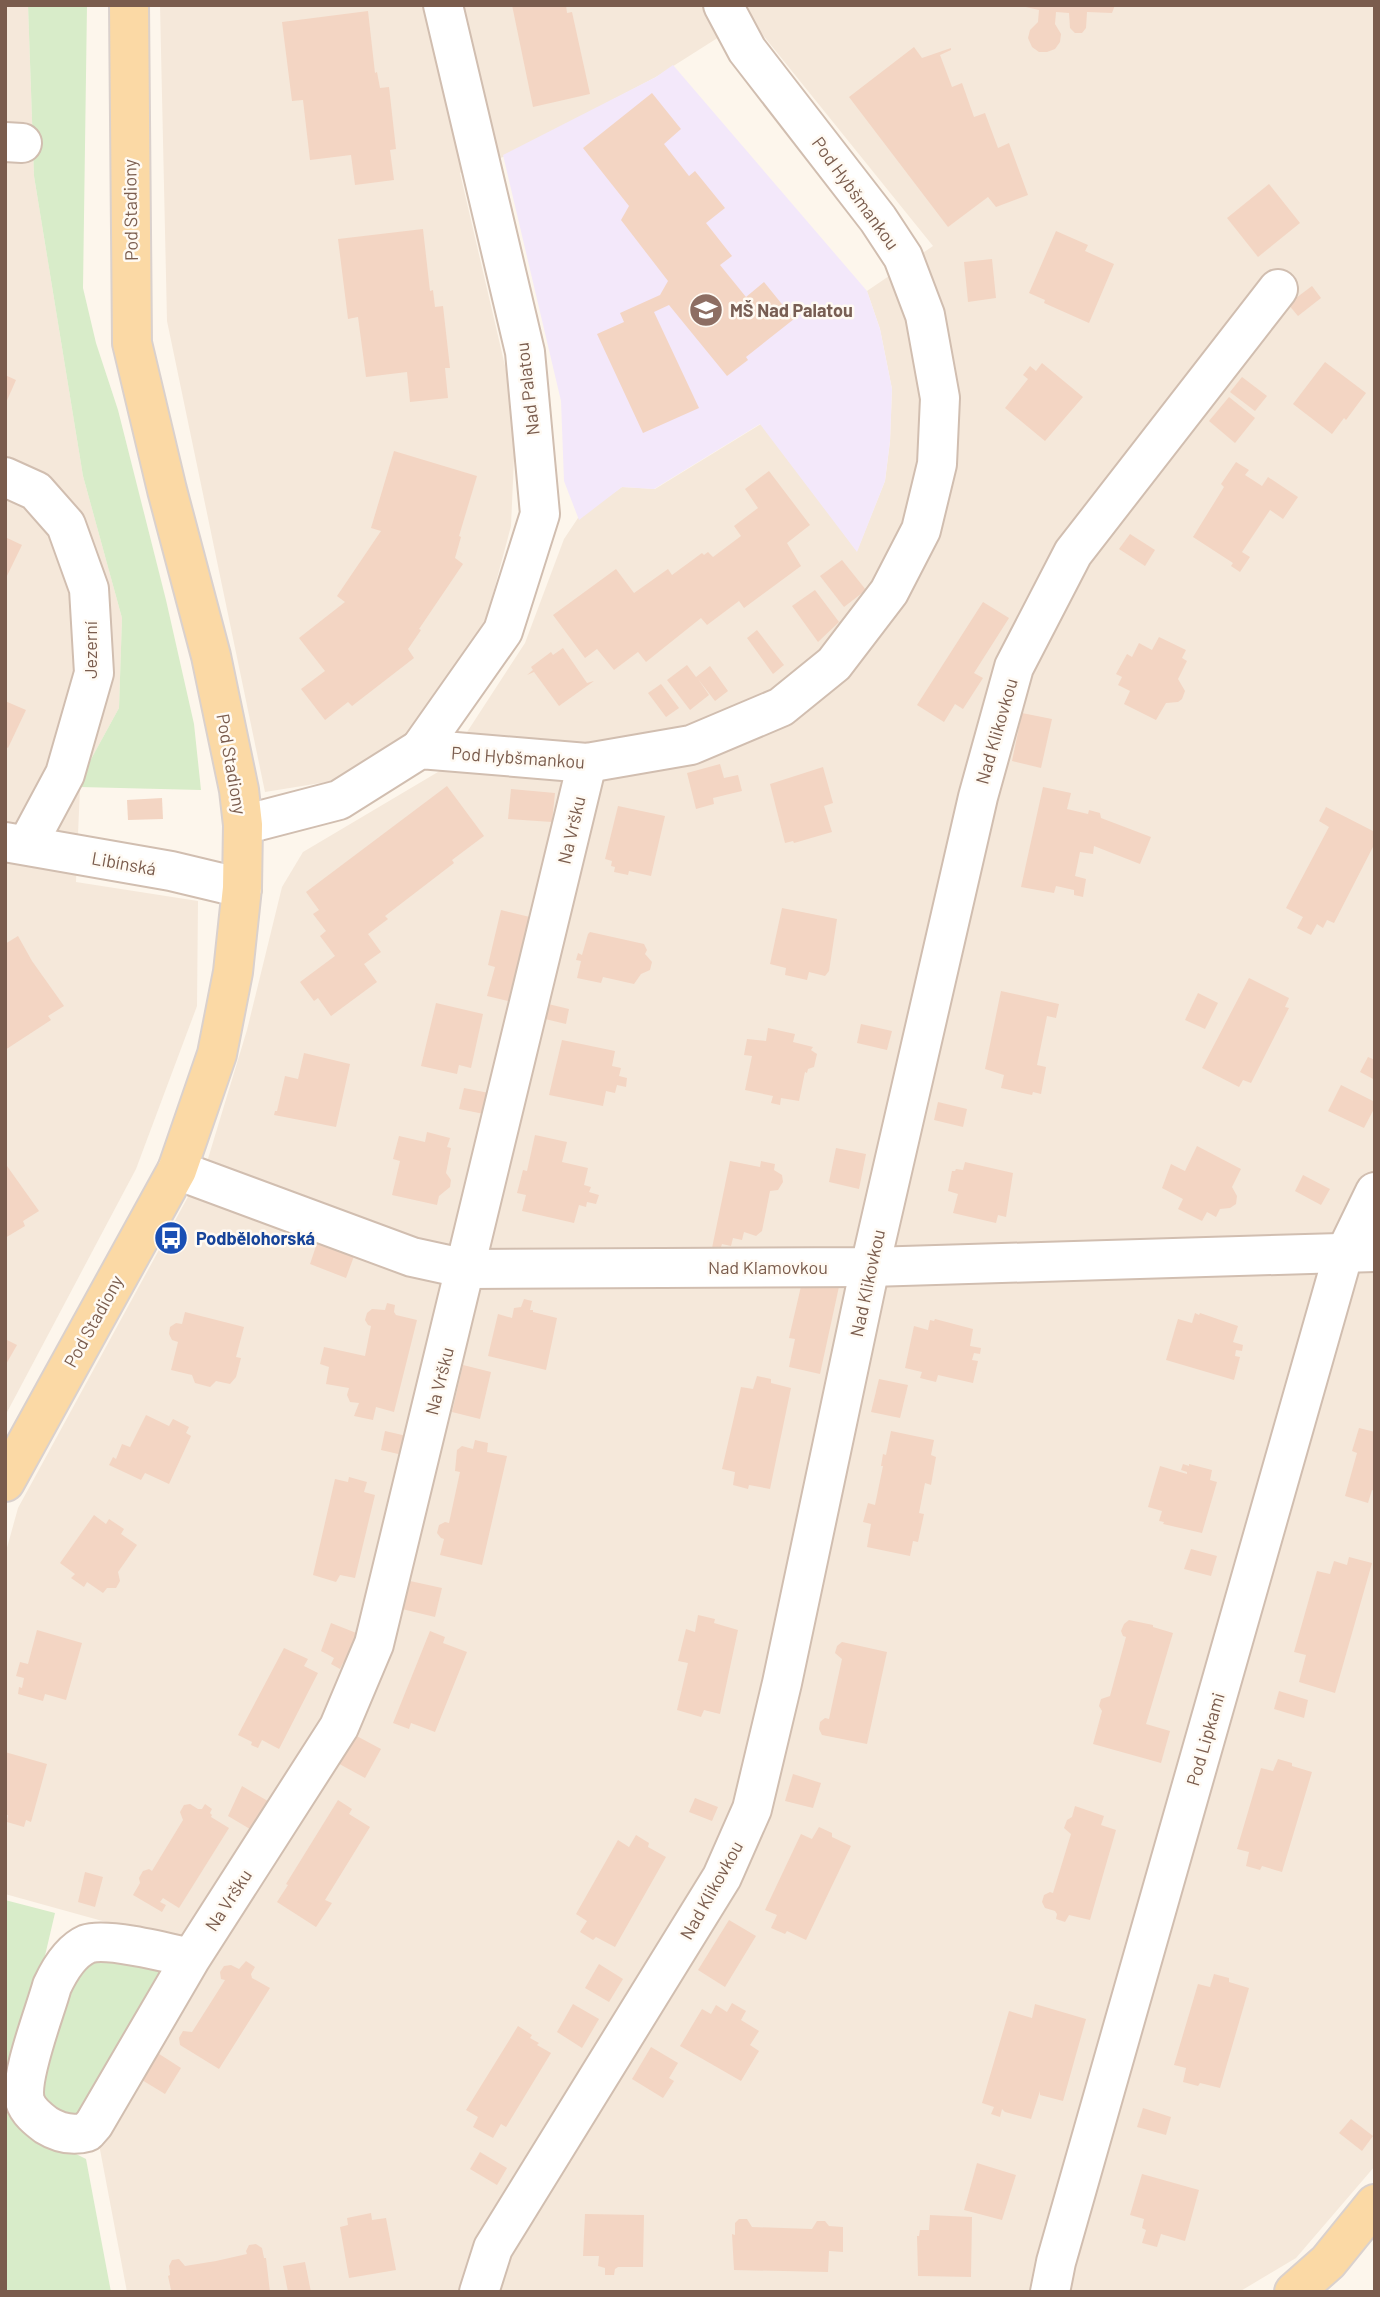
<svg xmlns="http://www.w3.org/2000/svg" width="1380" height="2297" font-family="Barlow,sans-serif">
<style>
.residential{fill:#f5e8da}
.education{fill:#f3e8fa}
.green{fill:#d8ecc9}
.building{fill:#f3d5c3}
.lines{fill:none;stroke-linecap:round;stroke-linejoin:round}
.minor-casing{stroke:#d1beb0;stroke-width:42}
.major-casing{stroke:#dad1cd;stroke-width:42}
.minor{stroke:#fff;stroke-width:38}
.major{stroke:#fbd9a5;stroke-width:38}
.labels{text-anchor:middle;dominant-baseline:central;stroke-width:5;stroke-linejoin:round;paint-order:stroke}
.street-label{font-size:18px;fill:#7a5c4d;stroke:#fffaf3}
.education-label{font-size:18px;font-weight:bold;fill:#785e54;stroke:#fffaf3;text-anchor:start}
.transit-label{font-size:18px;font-weight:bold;fill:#164399;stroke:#fffaf3;text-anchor:start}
</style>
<rect width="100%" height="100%" fill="#fdf6ec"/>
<g class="residential">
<polygon points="5,5 28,5 34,176 83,476 122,618 119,708 90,761 80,787 76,882 198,901 197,1006 136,1169 5,1416"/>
<polygon points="160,5 1375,5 1375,2166 1296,2258 1239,2292 127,2292 98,2139 207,1950 5,1894 5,1555 18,1508 207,1162 247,1030 282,887 303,852 443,769 525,643 564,539 578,518 622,487 655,489 761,424 857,551 885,481 890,441 892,389 880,329 867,291 933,246 749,18 656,77 503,157 460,173 516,413 511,526 479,646 408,733 333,781 265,792 167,321"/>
</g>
<polygon class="education" points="673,65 867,291 880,329 892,389 890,441 885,481 857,552 760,424 654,489 622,487 579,520 564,481 561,401 503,155 656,77"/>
<g class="green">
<polygon points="28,5 87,5 83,288 96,343 118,410 166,600 194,724 201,790 80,787 90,761 119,708 122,618 83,476 34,176"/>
<polygon points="5,1900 55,1913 11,2101 18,2125 86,2159 111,2292 5,2292"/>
<polygon points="86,1954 156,1966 165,1976 85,2114 65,2123 38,2106 55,2007"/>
</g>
<g class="building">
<polygon points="512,5 566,5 567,13 572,12 590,94 533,107"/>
<polygon points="1017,5 1115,5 1112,13 1087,12 1086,28 1082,33 1075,33 1070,28 1069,13 1056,12 1055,24 1061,34 1060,42 1055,49 1047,52 1039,52 1032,47 1028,38 1030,30 1038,22 1039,10"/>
<polygon points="368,11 375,73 377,72 380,88 389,87 396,149 390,150 394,180 355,185 351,155 310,160 303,100 292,101 282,22"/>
<polygon points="914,47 922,58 951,48 951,50 940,55 952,87 962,83 974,117 985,113 998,148 1009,143 1028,195 996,207 988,197 948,227 849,97"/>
<polygon points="652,93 681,129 664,144 689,176 695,171 725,208 706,223 732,256 720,265 746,297 764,282 794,319 746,357 748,360 727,376 669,305 654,312 699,408 643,433 597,334 624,322 620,313 660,295 668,281 621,220 629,206 583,148"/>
<polygon points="1269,184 1300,223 1258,257 1227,218"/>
<polygon points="423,229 430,291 433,290 435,307 443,306 450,368 445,368 448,398 410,402 407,372 366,377 358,317 348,319 338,239"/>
<polygon points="1056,231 1088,245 1085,251 1114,264 1089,323 1044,303 1045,300 1029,293"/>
<polygon points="992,259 996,298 968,302 964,262"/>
<polygon points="1312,286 1321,298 1298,316 1288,304"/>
<polygon points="1325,362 1366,393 1346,420 1344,418 1332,434 1293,404"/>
<polygon points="1042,363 1083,397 1045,441 1005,408 1028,379 1023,375 1030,366 1036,371"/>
<polygon points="5,375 16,380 5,405"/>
<polygon points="1242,377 1267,396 1255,411 1230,392"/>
<polygon points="1229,397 1255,418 1235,443 1209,421"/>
<polygon points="394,451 477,476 459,536 461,537 455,558 463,564 419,629 421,630 408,649 414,658 352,706 348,702 325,720 301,689 325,671 299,638 345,602 337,596 381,531 371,528"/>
<polygon points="1236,462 1249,470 1245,475 1262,486 1268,477 1298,497 1283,519 1270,510 1242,552 1250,557 1240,572 1231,566 1233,563 1193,537 1224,487 1221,484"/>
<polygon points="769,471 810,525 787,543 801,566 744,608 739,601 707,625 701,618 646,662 638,652 614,670 597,649 585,658 553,615 616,569 634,593 668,569 672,575 702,553 704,555 708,552 713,557 741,536 734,526 758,508 745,489"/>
<polygon points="1130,534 1155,550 1145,566 1119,549"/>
<polygon points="5,537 22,545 5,580"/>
<polygon points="842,560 866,590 844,607 820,576"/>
<polygon points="815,590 839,622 818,642 792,606"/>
<polygon points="983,602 1009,618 974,673 983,678 963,709 955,704 944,722 917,705"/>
<polygon points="757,630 784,665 773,674 747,638"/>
<polygon points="1159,637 1186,650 1182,658 1187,661 1178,679 1185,691 1182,699 1178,702 1166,703 1156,720 1124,704 1130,691 1118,685 1122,677 1116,674 1127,654 1132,657 1139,643 1152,650"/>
<polygon points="563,648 587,683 594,681 559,706 534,672 527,675 533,670 531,667 551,652 553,655"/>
<polygon points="687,665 696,677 710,666 728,691 715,701 698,679 709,695 690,710 667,680"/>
<polygon points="661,684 679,708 666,717 648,693"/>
<polygon points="5,701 26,710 8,748 5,746"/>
<polygon points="1022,713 1052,719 1041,768 1012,761"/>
<polygon points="720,764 724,778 738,775 742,791 713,798 714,804 696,809 687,773"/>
<polygon points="823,767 833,803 824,806 832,832 794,843 793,841 785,843 770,784"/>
<polygon points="447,786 484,836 452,860 454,863 385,916 388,919 368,934 381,952 364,964 377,982 331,1016 318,998 314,1001 300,982 335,956 320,936 326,931 313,914 319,910 306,892"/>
<polygon points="1043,787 1071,793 1067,809 1088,814 1089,810 1100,813 1101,818 1151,837 1140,864 1094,846 1093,854 1080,852 1075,876 1086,879 1083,897 1074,895 1074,890 1056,886 1054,893 1021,887"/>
<polygon points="511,789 555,793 552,822 508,819"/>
<polygon points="162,798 163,819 128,820 127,800"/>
<polygon points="618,806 665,816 651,876 629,871 628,875 614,872 615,867 611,866 612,861 605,859"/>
<polygon points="1326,807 1375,832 1375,843 1334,923 1327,920 1323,928 1317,924 1311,935 1297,928 1303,917 1286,908 1329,827 1319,821"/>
<polygon points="782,908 837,919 829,971 825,976 809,972 807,980 785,975 786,968 770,964"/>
<polygon points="501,910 534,918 516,1003 487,996 495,967 488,965"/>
<polygon points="590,932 644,944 647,950 645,954 652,962 650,970 641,974 634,984 603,977 601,983 577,978 581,961 576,960 578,953 582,955 588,934"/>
<polygon points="18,936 32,961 64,1006 48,1016 51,1020 5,1050 5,944"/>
<polygon points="1249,978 1289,998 1285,1007 1289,1008 1251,1083 1243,1080 1239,1087 1202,1068"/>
<polygon points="1001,991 1059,1004 1056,1018 1047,1016 1037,1065 1046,1067 1041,1094 1033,1092 1032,1095 1001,1088 1004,1075 985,1069"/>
<polygon points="1198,993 1218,1003 1205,1029 1185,1020"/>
<polygon points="436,1003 483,1014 471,1068 459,1065 457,1074 421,1066"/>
<polygon points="544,1003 569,1009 566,1024 541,1018"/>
<polygon points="861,1024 892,1031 887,1050 857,1043"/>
<polygon points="768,1028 795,1034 793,1042 813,1047 811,1050 817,1054 814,1067 808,1069 807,1073 805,1072 799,1101 781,1098 780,1105 771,1103 773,1096 745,1090 752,1056 744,1055 747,1039 766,1041"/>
<polygon points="562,1040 615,1051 612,1066 621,1068 619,1076 627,1078 626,1087 617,1085 615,1093 606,1091 603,1106 549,1095"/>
<polygon points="304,1053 350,1064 336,1127 274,1115 275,1111 277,1111 285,1076 298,1079"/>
<polygon points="1368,1057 1375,1060 1375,1080 1360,1072"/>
<polygon points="1341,1085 1375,1102 1375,1107 1364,1128 1328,1111"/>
<polygon points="464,1088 494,1094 489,1115 459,1109"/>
<polygon points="938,1102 967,1109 963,1127 934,1120"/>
<polygon points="427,1132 450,1138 447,1147 451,1148 446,1173 451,1180 450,1187 439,1196 437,1205 392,1195 400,1161 393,1159 399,1136 425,1142"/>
<polygon points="535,1135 567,1142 562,1162 588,1168 584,1185 591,1187 589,1192 599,1195 596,1204 587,1202 586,1207 579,1205 574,1223 522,1211 526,1195 517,1193 523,1170 527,1171"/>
<polygon points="1197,1146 1241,1169 1232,1187 1237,1196 1236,1204 1230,1208 1220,1209 1216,1217 1207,1212 1202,1221 1178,1209 1183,1199 1162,1188 1171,1164 1185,1171"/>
<polygon points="836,1148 866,1154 859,1189 829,1182"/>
<polygon points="5,1160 7,1166 39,1211 23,1221 25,1226 5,1238"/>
<polygon points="730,1161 760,1167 761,1161 775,1164 774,1170 782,1175 783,1182 778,1190 770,1191 762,1231 756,1236 744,1232 742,1240 733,1238 731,1246 722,1244 720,1250 712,1248"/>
<polygon points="965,1162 1013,1173 1006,1217 998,1215 996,1223 953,1213 958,1194 948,1191 952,1171 955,1171 956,1169 963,1170"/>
<polygon points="1303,1175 1330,1189 1321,1205 1295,1191"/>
<polygon points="320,1234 357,1248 346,1278 310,1264"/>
<polygon points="802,1282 840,1282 820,1374 789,1367 795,1339 789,1338"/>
<polygon points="524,1299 532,1301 530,1310 533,1310 533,1312 557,1318 546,1370 488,1356 498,1314 512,1318 514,1308 521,1307"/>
<polygon points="387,1303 395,1305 394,1312 396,1315 417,1320 394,1412 376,1407 373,1420 354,1416 359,1403 350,1402 347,1395 349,1388 326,1384 329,1367 320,1364 324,1347 365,1356 371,1326 368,1325 365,1320 367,1313 372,1309 385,1310"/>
<polygon points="185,1312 244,1327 236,1357 241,1358 236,1377 230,1384 216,1381 210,1387 195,1383 192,1375 171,1370 178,1342 172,1340 169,1334 170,1327 176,1323 182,1324"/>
<polygon points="1195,1313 1199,1315 1200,1313 1238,1326 1233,1342 1243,1345 1242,1351 1236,1350 1235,1356 1240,1357 1234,1380 1166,1360 1178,1319 1192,1323"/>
<polygon points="935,1319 973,1329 970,1346 981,1348 980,1354 974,1353 972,1360 978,1361 973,1383 938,1375 936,1382 920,1378 922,1372 905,1368 914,1326 928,1330 930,1320 934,1321"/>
<polygon points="5,1339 17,1345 5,1366"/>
<polygon points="463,1365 491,1372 480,1419 452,1412"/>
<polygon points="757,1376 771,1379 771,1383 791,1388 770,1489 749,1485 748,1489 733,1485 735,1472 722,1469 741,1387 753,1389"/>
<polygon points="879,1379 908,1385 900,1418 871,1412"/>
<polygon points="146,1415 169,1426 173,1419 189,1427 186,1433 191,1436 169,1484 145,1473 141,1480 109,1465 113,1457 116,1459 122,1444 130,1447"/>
<polygon points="1359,1428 1375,1432 1375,1491 1372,1490 1368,1503 1345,1496 1357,1453 1352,1451"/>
<polygon points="385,1431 411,1437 407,1456 381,1450"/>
<polygon points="891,1431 934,1440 931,1455 936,1457 931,1485 925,1483 919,1513 924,1514 918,1542 913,1541 910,1556 867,1547 871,1524 863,1522 868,1503 875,1505 883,1466 881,1466 883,1454 886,1455"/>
<polygon points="475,1440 488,1443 487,1452 507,1456 482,1565 440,1555 444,1539 441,1538 437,1533 439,1525 445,1522 449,1523 460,1472 455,1471 457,1450 462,1446 473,1449"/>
<polygon points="1183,1464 1189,1466 1189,1464 1212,1470 1210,1480 1217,1482 1202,1533 1163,1524 1164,1522 1159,1521 1162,1511 1148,1507 1160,1466 1187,1474 1187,1472 1181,1470"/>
<polygon points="349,1477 367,1482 364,1492 375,1495 355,1578 340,1575 336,1582 313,1575 335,1479 348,1482"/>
<polygon points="94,1515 106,1524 109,1519 124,1529 121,1534 137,1545 118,1572 120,1581 116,1588 107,1588 103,1593 87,1582 84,1587 71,1578 75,1574 60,1563"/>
<polygon points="1191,1549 1217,1556 1211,1576 1184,1569"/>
<polygon points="1349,1557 1372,1563 1335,1693 1299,1682 1306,1655 1294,1652 1317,1571 1330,1574 1334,1561 1347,1565"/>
<polygon points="410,1581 442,1588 435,1617 402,1609"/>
<polygon points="698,1615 715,1619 714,1623 738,1630 720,1714 704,1710 701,1717 677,1710 688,1663 678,1661 686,1629 695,1632"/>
<polygon points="1129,1620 1153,1625 1153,1627 1173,1633 1146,1724 1170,1731 1161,1763 1093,1744 1102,1711 1099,1706 1101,1699 1110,1696 1126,1637 1123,1636 1121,1631 1124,1624"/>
<polygon points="331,1623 364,1636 352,1667 343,1663 340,1669 331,1664 334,1658 321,1651"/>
<polygon points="37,1630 82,1643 66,1700 45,1694 43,1701 18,1694 19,1687 22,1688 24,1678 16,1676 20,1662 28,1664"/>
<polygon points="430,1631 445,1637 443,1643 467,1652 435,1732 411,1723 409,1729 393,1723"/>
<polygon points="842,1642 887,1652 867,1744 822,1735 819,1729 820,1722 825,1718 829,1719 842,1659 835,1653 837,1646"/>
<polygon points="284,1648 308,1659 304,1666 318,1673 279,1749 262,1740 258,1748 251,1745 252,1742 238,1735"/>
<polygon points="1279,1691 1308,1700 1304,1718 1274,1709"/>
<polygon points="351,1733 381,1749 365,1778 334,1761"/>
<polygon points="5,1752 47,1764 31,1822 26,1820 24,1827 7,1822 8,1815 5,1815"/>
<polygon points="1278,1759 1292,1763 1292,1766 1312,1772 1282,1872 1262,1866 1260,1870 1246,1866 1249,1852 1237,1849 1261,1768 1273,1771"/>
<polygon points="793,1774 821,1783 813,1808 785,1801"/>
<polygon points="242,1786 273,1804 255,1832 228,1816"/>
<polygon points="695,1798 718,1807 712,1821 689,1812"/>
<polygon points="338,1800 352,1809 349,1814 370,1827 325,1900 332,1903 316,1927 277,1902 288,1885 286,1884"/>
<polygon points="190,1804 198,1809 202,1809 205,1804 212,1809 210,1813 212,1815 211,1817 229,1828 179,1908 163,1898 160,1902 166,1905 162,1912 133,1895 140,1883 139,1878 143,1871 149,1869 152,1871 183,1820 180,1812 184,1805"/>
<polygon points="1075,1806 1104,1816 1101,1825 1116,1830 1090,1920 1069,1915 1065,1922 1056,1919 1057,1914 1055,1911 1045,1908 1042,1902 1044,1895 1050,1892 1053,1893 1071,1834 1064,1828 1067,1820 1072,1817"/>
<polygon points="819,1827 832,1833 832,1837 851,1846 806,1940 787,1931 785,1934 771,1928 777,1915 765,1910 801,1834 812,1839"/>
<polygon points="636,1835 649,1843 648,1847 666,1857 615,1947 596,1937 593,1940 580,1932 587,1921 576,1914 618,1840 629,1847"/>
<polygon points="85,1872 103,1877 95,1907 78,1902"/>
<polygon points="729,1920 756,1936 725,1987 698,1970"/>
<polygon points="246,1961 255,1967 251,1974 252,1978 270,1988 219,2069 180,2045 179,2038 183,2031 192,2032 225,1980 221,1979 220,1972 224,1966 231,1965 239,1969"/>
<polygon points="599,1964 623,1979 609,2002 585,1988"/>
<polygon points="1214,1974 1229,1978 1229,1982 1249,1988 1220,2088 1200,2083 1198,2086 1183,2082 1186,2068 1174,2065 1198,1984 1210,1987"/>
<polygon points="732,2003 746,2011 741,2020 759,2031 750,2045 759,2051 741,2081 680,2046 702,2009 711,2014 716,2005 727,2012"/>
<polygon points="573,2004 599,2019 582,2048 557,2032"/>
<polygon points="1035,2004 1086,2019 1063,2101 1040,2095 1040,2091 1031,2119 1005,2112 1002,2109 1000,2117 991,2114 994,2107 982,2103 1009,2011 1032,2018"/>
<polygon points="518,2026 532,2035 530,2038 539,2043 537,2045 551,2053 506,2127 501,2124 493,2138 473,2127 478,2117 466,2110"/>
<polygon points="651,2047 678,2063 669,2078 674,2081 663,2098 632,2079"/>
<polygon points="153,2050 181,2068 165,2094 137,2077"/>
<polygon points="1143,2108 1171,2117 1166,2135 1137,2127"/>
<polygon points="1351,2119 1373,2136 1362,2151 1339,2133"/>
<polygon points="480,2152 507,2168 497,2185 470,2169"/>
<polygon points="977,2163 1016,2175 1002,2220 964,2210"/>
<polygon points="1142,2174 1199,2190 1185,2241 1161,2234 1157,2247 1142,2243 1146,2230 1142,2228 1144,2219 1130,2215"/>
<polygon points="371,2213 372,2220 386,2218 396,2270 349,2278 340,2227 348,2225 347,2218"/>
<polygon points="585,2214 644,2215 643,2267 618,2267 615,2269 614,2275 605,2275 605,2268 598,2266 599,2256 583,2256"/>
<polygon points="930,2215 972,2217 971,2277 918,2276 917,2236 919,2236 920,2230 929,2230"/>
<polygon points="739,2219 747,2219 752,2227 812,2229 817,2221 825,2221 829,2226 843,2227 843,2252 829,2251 828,2272 734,2270 732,2234 735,2235 735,2223"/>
<polygon points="256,2244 262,2248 264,2258 266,2258 270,2292 171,2290 168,2276 170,2275 169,2266 172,2260 179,2259 185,2266 216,2261 247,2254 246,2251 249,2245"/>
<polygon points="305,2262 311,2292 288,2292 283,2266"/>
</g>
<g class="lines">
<g class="minor-casing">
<g id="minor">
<polyline points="5,142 22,143"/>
<polyline points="5,477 36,491 66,525 89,589 94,673 65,774 27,845"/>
<polyline points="420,749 503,631 540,514 525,352 443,5"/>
<polyline points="243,825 339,800 420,749 587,763 691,745 781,707 834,664 889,592 921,530 937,464 940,398 925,315 903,257 878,219 747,50 723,5"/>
<polyline points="5,842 171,871 242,888"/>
<polyline points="177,1170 412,1257 467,1269 870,1267 1375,1252"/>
<path d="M191 1958C169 1953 106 1937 87 1944 71 1951 59 1971 52 1986 45 2012 19 2077 25 2101 28 2111 38 2119 46 2125 59 2133 73 2136 87 2132L94 2124 191 1958 339 1727 374 1644 587 763"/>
<polyline points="479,2292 493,2248 722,1877 752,1809 782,1683 870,1267 978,797 1014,667 1073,553 1278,289"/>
<polyline points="1050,2292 1056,2262 1341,1262 1375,1192"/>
</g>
</g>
<g class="major-casing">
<g id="major">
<polyline points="5,1482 177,1170 217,1054 233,972 242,888 243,825 239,790 211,656 167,490 132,343 129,5"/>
<polyline points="1294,2292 1328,2262 1375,2204"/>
</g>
</g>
<use href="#minor" class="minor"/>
<use href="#major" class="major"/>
</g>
<defs>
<g id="school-disc" transform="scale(1.75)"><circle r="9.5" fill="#8d6e63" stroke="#fffaf3"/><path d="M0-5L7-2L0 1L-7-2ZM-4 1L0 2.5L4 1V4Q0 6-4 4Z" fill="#fff"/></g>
<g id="bus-disc" transform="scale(1.75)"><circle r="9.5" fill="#1a4fb4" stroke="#fffaf3"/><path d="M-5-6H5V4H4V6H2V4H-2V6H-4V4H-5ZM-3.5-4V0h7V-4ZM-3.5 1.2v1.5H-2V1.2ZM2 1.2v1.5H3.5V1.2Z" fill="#fff"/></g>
</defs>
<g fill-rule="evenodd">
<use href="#school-disc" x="706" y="310"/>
<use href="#bus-disc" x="171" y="1238"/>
</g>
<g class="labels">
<g class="street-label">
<text transform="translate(856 193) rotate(54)">Pod Hybšmankou</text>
<text transform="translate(130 210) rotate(-91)">Pod Stadiony</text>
<text transform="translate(527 389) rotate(-97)">Nad Palatou</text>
<text transform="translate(90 650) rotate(-90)">Jezerní</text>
<text transform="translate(996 731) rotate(-74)">Nad Klikovkou</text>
<text transform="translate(518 757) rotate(4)">Pod Hybšmankou</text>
<text transform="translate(232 764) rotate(80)">Pod Stadiony</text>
<text transform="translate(571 830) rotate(-77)">Na Vršku</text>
<text transform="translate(124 863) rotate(10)">Libínská</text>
<text x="768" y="1267">Nad Klamovkou</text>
<text transform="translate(867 1283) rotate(-78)">Nad Klikovkou</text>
<text transform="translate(93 1321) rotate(-61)">Pod Stadiony</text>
<text transform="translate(439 1381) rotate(-76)">Na Vršku</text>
<text transform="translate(1205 1739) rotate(-74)">Pod Lipkami</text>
<text transform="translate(711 1890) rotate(-61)">Nad Klikovkou</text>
<text transform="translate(228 1900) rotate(-57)">Na Vršku</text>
</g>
<g class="education-label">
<text x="730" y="310">MŠ Nad Palatou</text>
</g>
<g class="transit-label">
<text x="196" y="1238">Podbělohorská</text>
</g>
</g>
<rect width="1380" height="2297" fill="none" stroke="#7a5c4d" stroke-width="14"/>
</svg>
